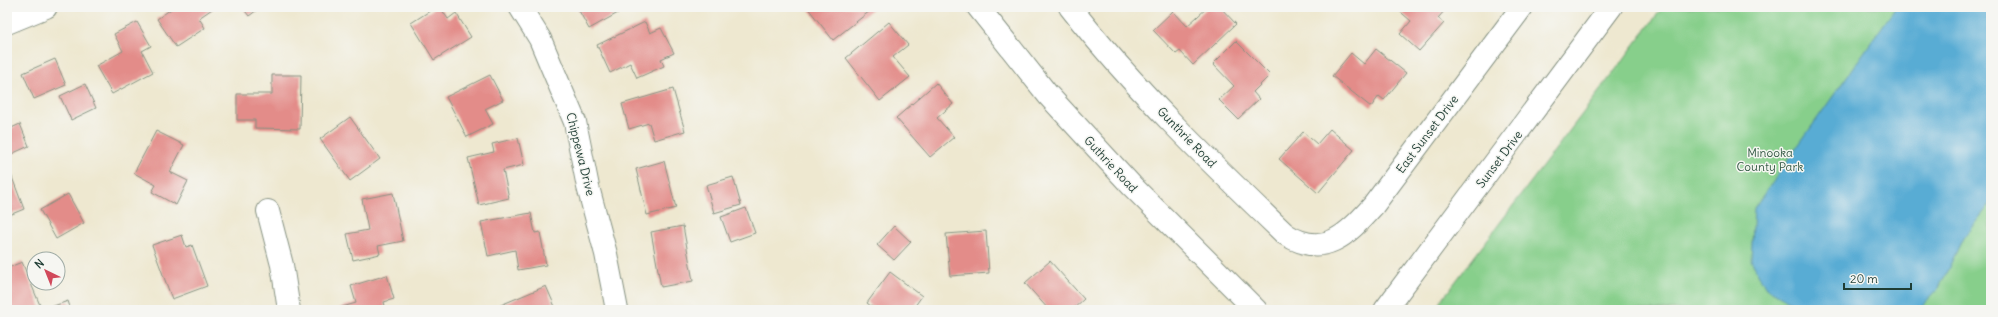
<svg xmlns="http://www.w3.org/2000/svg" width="1998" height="317" font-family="Delius,sans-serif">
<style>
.green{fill:#87cf8b;stroke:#538660}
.water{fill:#58acd4;stroke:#3c7484}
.building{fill:#e38c89}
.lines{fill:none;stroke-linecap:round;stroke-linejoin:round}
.minor-casing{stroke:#869282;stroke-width:24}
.minor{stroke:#fff;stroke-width:22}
.labels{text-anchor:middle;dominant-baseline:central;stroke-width:3;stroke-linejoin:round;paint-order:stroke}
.street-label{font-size:12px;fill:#1f3d34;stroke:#f6f6f2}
.park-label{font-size:12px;fill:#345a45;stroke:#f6f6f2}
</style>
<rect width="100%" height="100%" fill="#f6f6f2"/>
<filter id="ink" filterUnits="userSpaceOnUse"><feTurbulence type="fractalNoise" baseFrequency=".025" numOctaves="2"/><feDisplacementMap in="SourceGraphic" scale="8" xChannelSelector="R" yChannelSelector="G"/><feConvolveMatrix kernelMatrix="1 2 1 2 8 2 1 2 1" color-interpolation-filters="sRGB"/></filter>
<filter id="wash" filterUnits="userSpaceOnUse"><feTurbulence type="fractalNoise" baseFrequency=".012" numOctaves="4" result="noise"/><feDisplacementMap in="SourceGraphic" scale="16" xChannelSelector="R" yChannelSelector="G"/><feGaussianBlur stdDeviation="0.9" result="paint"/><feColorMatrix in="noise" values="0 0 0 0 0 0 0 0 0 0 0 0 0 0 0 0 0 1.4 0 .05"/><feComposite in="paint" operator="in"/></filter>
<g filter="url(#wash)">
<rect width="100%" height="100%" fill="#eee8d0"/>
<polygon class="green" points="1663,7 1991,7 1991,310 1434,310"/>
<polygon class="water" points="1896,7 1991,7 1991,203 1963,238 1939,288 1918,310 1804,310 1765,287 1751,260 1754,208"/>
<g id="blocks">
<g class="building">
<polygon points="174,7 215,7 199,18 205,28 176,47 157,19"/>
<polygon points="242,7 261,7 249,16"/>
<polygon points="436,7 440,7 448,19 456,13 471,37 434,60 411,23"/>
<polygon points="577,7 615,7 618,13 589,29"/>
<polygon points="807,7 875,7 833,40"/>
<polygon points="1208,7 1220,7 1236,24 1193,65 1180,51 1176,54 1153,30 1173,11 1187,26"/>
<polygon points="1395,7 1443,7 1446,9 1438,18 1444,23 1419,51 1400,34 1411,21"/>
<polygon points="137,22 151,46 142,51 153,72 112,94 96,66 123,51 114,34"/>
<polygon points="645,22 650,33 661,28 674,53 661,59 664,66 637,78 630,63 610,73 597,45"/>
<polygon points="889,22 908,45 893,57 910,77 880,101 846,58"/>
<polygon points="1236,41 1270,75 1253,92 1259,99 1238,119 1219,100 1234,86 1213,64"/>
<polygon points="1376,49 1406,73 1384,100 1379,96 1371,107 1332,76 1351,53 1364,64"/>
<polygon points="55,59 66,85 34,99 23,73"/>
<polygon points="272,75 301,75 300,129 255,128 255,120 237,120 237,94 272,94"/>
<polygon points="490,75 503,100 485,109 493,124 467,137 446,97"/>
<polygon points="936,83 953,104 937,118 954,137 930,157 896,118"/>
<polygon points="85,84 96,108 71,120 60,96"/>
<polygon points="673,89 685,131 654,140 649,123 629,129 622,104"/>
<polygon points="350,117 380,159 350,181 320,139"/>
<polygon points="20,124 29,146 7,156 7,130"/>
<polygon points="1330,129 1354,150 1318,193 1279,159 1303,132 1317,144"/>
<polygon points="156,131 184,145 170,172 188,181 176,205 152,192 156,185 134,173"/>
<polygon points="518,138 524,165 503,170 509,198 479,205 468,158 494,152 492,144"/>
<polygon points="664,161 676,208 647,215 636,169"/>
<polygon points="10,172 24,209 7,216 7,173"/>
<polygon points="733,177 741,205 714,213 706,185"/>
<polygon points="393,193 403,241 378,246 380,254 353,260 347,234 368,230 362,199"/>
<polygon points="68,194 84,223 56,239 40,210"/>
<polygon points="746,208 755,233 730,242 721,217"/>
<polygon points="531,213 535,233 540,232 546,265 518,270 515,250 488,256 481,222"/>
<polygon points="683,226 693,281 661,287 651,232"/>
<polygon points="894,226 911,242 894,260 877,245"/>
<polygon points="986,231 989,273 950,276 946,234"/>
<polygon points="182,235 186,247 192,245 207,286 172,299 152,245"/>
<polygon points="1050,261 1084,299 1072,310 1049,310 1025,283"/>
<polygon points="22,262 42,310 7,310 7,268"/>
<polygon points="890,272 922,296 912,310 876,310 867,303"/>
<polygon points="387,275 394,299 384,302 386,310 340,310 339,308 356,303 351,286"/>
<polygon points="546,286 556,309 497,310 496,307"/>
<polygon points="68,301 71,310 42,310"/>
</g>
</g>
</g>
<g filter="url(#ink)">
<use href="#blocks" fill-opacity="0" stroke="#869282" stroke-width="1"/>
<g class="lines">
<g class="minor-casing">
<g id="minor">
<polyline points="520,7 540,39 575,122 588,187 606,254 617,310"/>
<polyline points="978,7 1048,95 1132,186 1256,310"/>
<path d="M1070 7C1134 89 1210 162 1285 234 1324 259 1347 235 1373 206L1522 7"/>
<polyline points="7,23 46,7"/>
<polyline points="268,211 282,265 289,310"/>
<polyline points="1385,310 1611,7"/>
</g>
</g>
<use href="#minor" class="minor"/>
</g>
</g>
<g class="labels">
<g class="street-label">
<text transform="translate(1427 134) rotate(-53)">East Sunset Drive</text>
<text transform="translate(1187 137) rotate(46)">Gunthrie Road</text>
<text transform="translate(581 154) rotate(76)">Chippewa Drive</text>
<text transform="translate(1499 159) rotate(-53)">Sunset Drive</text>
<text transform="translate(1111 164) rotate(47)">Guthrie Road</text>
</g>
<g class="park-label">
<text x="1770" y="152">Minooka<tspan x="1770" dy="14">County Park</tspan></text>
</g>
</g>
<rect width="1998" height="317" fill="none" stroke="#f6f6f2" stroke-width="24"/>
<g transform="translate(46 271) rotate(317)"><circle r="19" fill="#f6f6f2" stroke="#a0aca6"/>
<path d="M0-3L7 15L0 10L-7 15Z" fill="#d1495b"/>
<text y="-6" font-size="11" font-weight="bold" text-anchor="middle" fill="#1f3d34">N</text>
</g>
<path d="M1844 283v6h67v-6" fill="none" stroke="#1f3d34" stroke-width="2"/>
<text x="1850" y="283" font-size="12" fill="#1f3d34" stroke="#f6f6f2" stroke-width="3" paint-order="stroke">20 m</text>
</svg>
